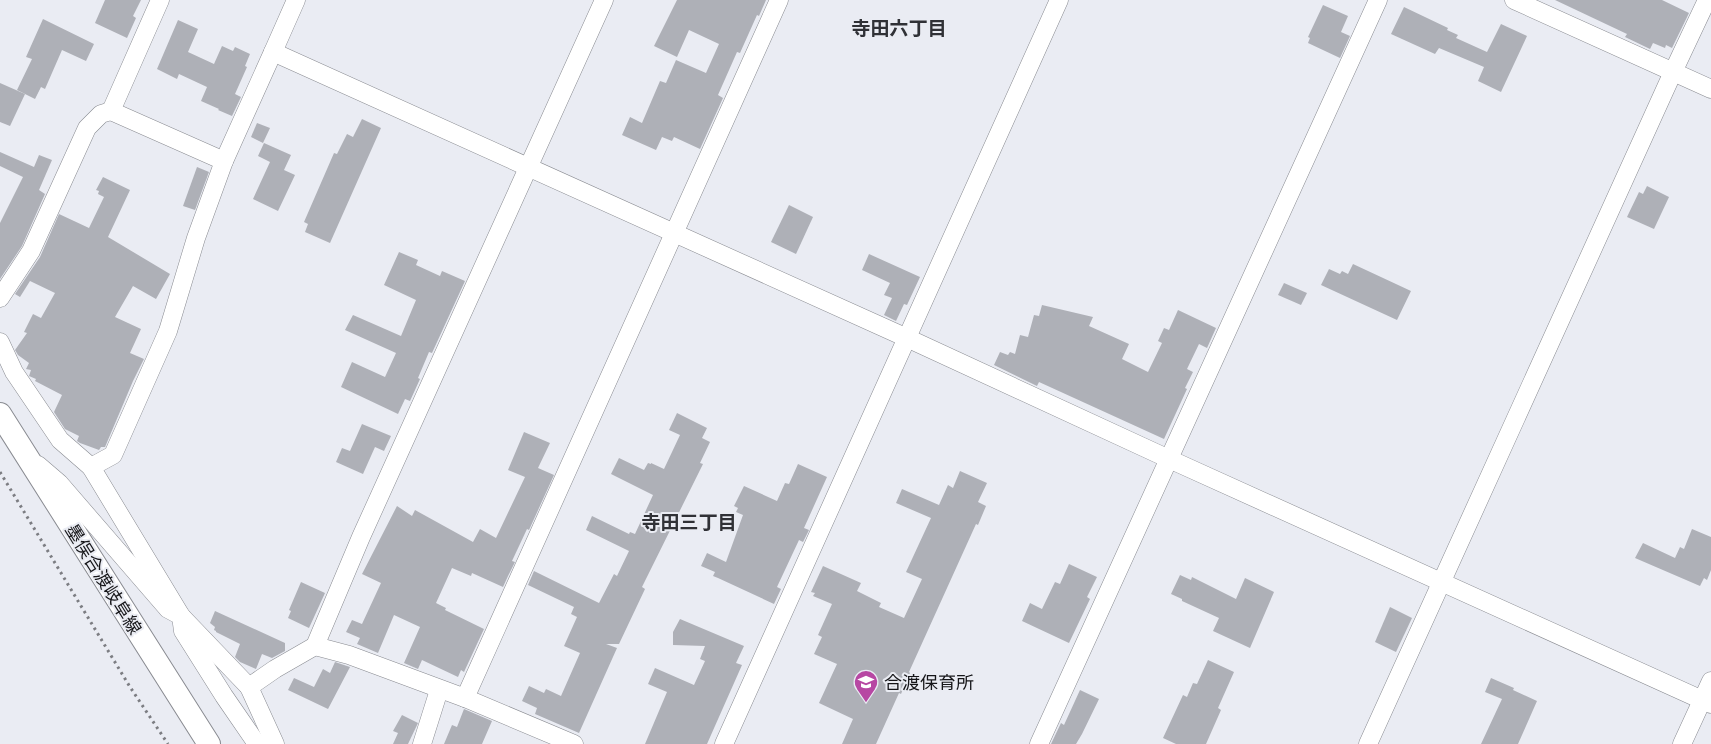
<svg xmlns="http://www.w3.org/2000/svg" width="1711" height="744" font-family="'Playfair Display','Noto Sans JP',serif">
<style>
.building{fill:#aeb0b7}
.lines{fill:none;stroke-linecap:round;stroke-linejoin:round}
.minor-casing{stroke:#898b91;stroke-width:19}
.major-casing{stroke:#898b91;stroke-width:24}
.path{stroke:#7c7d82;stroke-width:3;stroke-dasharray:2.5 4;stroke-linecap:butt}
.minor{stroke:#fff;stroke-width:18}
.major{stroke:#fff;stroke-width:22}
.labels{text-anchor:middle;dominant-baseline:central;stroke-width:4;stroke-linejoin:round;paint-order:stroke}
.street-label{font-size:18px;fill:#151518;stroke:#eaecf3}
.poi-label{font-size:18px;fill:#151518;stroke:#eaecf3;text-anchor:start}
.neighbourhood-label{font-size:19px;font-weight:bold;fill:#303136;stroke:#eaecf3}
</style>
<rect width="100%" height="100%" fill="#eaecf3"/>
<g class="building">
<polygon points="105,0 141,0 133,16 136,18 127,38 95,23"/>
<polygon points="677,0 766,0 759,16 757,15 740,53 737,52 718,95 723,98 700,149 674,137 672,141 662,137 656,150 622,135 630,117 642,123 660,81 666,83 676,60 706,73 719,44 689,30 677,57 654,46"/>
<polygon points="1555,0 1662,0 1689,13 1672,48 1666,45 1665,48 1653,43 1650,49 1625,37 1627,34"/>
<polygon points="1323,5 1348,16 1341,32 1350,36 1340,58 1308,43 1310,38 1308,37"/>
<polygon points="1404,7 1448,28 1447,30 1458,35 1456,38 1487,52 1501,24 1527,36 1501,92 1478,81 1484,67 1439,48 1435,54 1391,34"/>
<polygon points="43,19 94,44 86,61 62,50 45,89 41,87 35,99 17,90 32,59 26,57"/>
<polygon points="178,20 198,29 188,52 214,64 222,46 233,51 235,47 250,54 245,66 247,67 235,94 241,97 232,116 218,110 219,109 201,101 207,87 179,74 177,79 157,69"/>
<polygon points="0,83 25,94 10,126 0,122"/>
<polygon points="362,119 381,128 330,243 305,232 308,224 304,222 334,153 337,154 347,134 353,137"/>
<polygon points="257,123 270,128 263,143 251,137"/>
<polygon points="264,143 291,155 284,170 295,175 278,211 253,199 270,162 258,156"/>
<polygon points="0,152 34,167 39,155 52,160 39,190 45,194 22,246 0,279 0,223 23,177 0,166"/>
<polygon points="197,167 209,172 195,210 183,206"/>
<polygon points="103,177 130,190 108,237 170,274 156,299 133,286 115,317 141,329 130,353 144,359 133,381 105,447 101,447 99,450 80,443 77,441 79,436 65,429 54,412 62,395 35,381 36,379 29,376 31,370 26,369 29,363 18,355 15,350 27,333 24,332 33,314 41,318 55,293 30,281 20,297 15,294 40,257 59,214 89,228 104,197 98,194 99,191 96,190"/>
<polygon points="1647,186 1669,197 1654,229 1627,217 1639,192 1643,194"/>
<polygon points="789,205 813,217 796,254 771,242"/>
<polygon points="399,252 418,260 416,265 440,276 442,271 465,281 432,353 429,352 418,378 420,379 410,401 405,399 398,414 341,387 352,362 385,377 396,353 345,330 353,315 401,336 416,300 384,285"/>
<polygon points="869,254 920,277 907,305 904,304 896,321 884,315 892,298 884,295 890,283 862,270"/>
<polygon points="1353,264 1411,291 1397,320 1321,285 1329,269 1340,274 1342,271 1348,274"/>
<polygon points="1284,283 1307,293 1301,305 1278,295"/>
<polygon points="1042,305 1093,317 1089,326 1129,344 1122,359 1148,372 1162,343 1158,341 1164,328 1169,330 1178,310 1216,328 1207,348 1199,344 1187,369 1193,372 1185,388 1187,389 1164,439 1039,382 1037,386 994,365 1000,352 1008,355 1010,352 1015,354 1020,335 1028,337 1034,315 1039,316"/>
<polygon points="677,413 707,428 702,438 710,442 700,463 703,464 642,587 645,589 619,644 606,644 617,648 579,733 535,714 537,708 522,701 529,686 544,693 546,689 561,696 580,653 564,646 577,617 571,614 574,607 528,585 534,571 599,603 614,574 617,576 629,551 586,530 592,516 629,534 630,532 635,534 653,495 611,474 619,458 644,470 648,463 651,464 651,463 664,469 680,435 669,430"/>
<polygon points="362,424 391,436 384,451 375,447 363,474 336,462 342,448 350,451"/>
<polygon points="524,432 550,443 538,468 554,475 529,530 527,529 512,561 515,562 508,576 503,587 472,573 471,576 452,568 436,603 446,608 445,610 484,629 464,672 461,670 458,677 422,660 418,669 404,663 420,627 394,615 378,653 357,644 360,638 346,632 352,620 362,624 381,583 362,574 397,506 412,516 415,510 473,542 480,529 496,538 525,477 508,470"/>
<polygon points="798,464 827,477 804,528 809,530 803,542 799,540 777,587 781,589 774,604 718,578 713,576 715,572 701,566 707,553 726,562 743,515 736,512 738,508 734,506 744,486 777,501 785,483 789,484"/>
<polygon points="960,471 987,483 978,502 986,506 978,525 976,524 909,672 910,673 901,694 899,693 876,744 842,744 853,719 819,703 837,664 814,654 822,637 818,635 832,604 813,596 815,593 811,592 823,566 861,583 857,591 881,603 879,607 904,618 922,579 906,572 931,518 896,503 902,489 939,505 948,485 953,488"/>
<polygon points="1692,529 1711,537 1711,570 1707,580 1704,578 1700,586 1635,558 1643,543 1675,558 1680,547 1684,549"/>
<polygon points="1069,564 1097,577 1087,597 1090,599 1069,643 1022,621 1030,603 1042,609 1055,582 1060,584"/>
<polygon points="1180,575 1191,580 1192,577 1236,599 1245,578 1274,592 1250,648 1213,631 1219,618 1182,601 1182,599 1171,594"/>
<polygon points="301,582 325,593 309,628 288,618 291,611 289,610"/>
<polygon points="1390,607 1412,618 1396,652 1375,642"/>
<polygon points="215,611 285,643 285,651 272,658 262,654 256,669 240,662 235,657 240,644 216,632 216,631 214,630 215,627 210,623"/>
<polygon points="680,619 744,646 736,663 742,665 707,744 645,744 667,692 648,684 655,668 694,685 705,661 700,659 705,646 673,645 673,632"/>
<polygon points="1208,660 1234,672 1218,708 1221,710 1206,744 1176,744 1163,738 1183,695 1187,697 1193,683 1197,684"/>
<polygon points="335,662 350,667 328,709 288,690 294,678 314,687 323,669 330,673"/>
<polygon points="1491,678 1514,688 1513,690 1537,701 1518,744 1481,744 1502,699 1485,692"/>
<polygon points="1080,690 1099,699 1082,734 1076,744 1051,744 1061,723 1064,725"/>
<polygon points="464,709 492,721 482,744 444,744 452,725 457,727"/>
<polygon points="402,715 418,723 408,744 393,744 398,733 393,731"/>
</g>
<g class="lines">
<g class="minor-casing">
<g id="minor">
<polyline points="296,0 273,52 907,338 1169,459 1711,704"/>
<polyline points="1514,0 1711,89"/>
<polyline points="111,111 160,0"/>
<polyline points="0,298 31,251 87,128 101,114 111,111 224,161"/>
<polyline points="0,342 14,372 60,440 91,467 113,455 168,331 196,238 224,161 273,52"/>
<polyline points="38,465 59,483 168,609 181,616 183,631 224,696 257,744"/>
<polyline points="91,467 181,616 249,687"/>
<polyline points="315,646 349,655 465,698 574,744"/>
<polyline points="465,698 779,0"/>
<polyline points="275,744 249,687 275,669 315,646 361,537 604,0"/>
<polyline points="422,744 439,690"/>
<polyline points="724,744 1059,0"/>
<polyline points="1039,744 1378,0"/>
<polyline points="1368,744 1673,72 1707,0"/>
<polyline points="1682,744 1711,681"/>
</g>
</g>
<g class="major-casing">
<polyline id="major" points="0,414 209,744"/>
</g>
<polyline class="path" points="0,472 130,687 168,744"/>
<use href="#minor" class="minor"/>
<use href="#major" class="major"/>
</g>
<defs>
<g id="school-pin" transform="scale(1.25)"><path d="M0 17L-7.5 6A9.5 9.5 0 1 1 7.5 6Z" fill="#b747a3" stroke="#eaecf3"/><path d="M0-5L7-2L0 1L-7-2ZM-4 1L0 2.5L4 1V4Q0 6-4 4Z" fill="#fff"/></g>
</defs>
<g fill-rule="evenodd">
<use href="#school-pin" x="866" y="682"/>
</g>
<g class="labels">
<g class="street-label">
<text transform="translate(104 579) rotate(58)">墨俣合渡岐阜線</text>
</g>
<g class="poi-label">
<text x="884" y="682">合渡保育所</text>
</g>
<g class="neighbourhood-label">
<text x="899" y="27">寺田六丁目</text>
<text x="689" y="521">寺田三丁目</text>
</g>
</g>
</svg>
